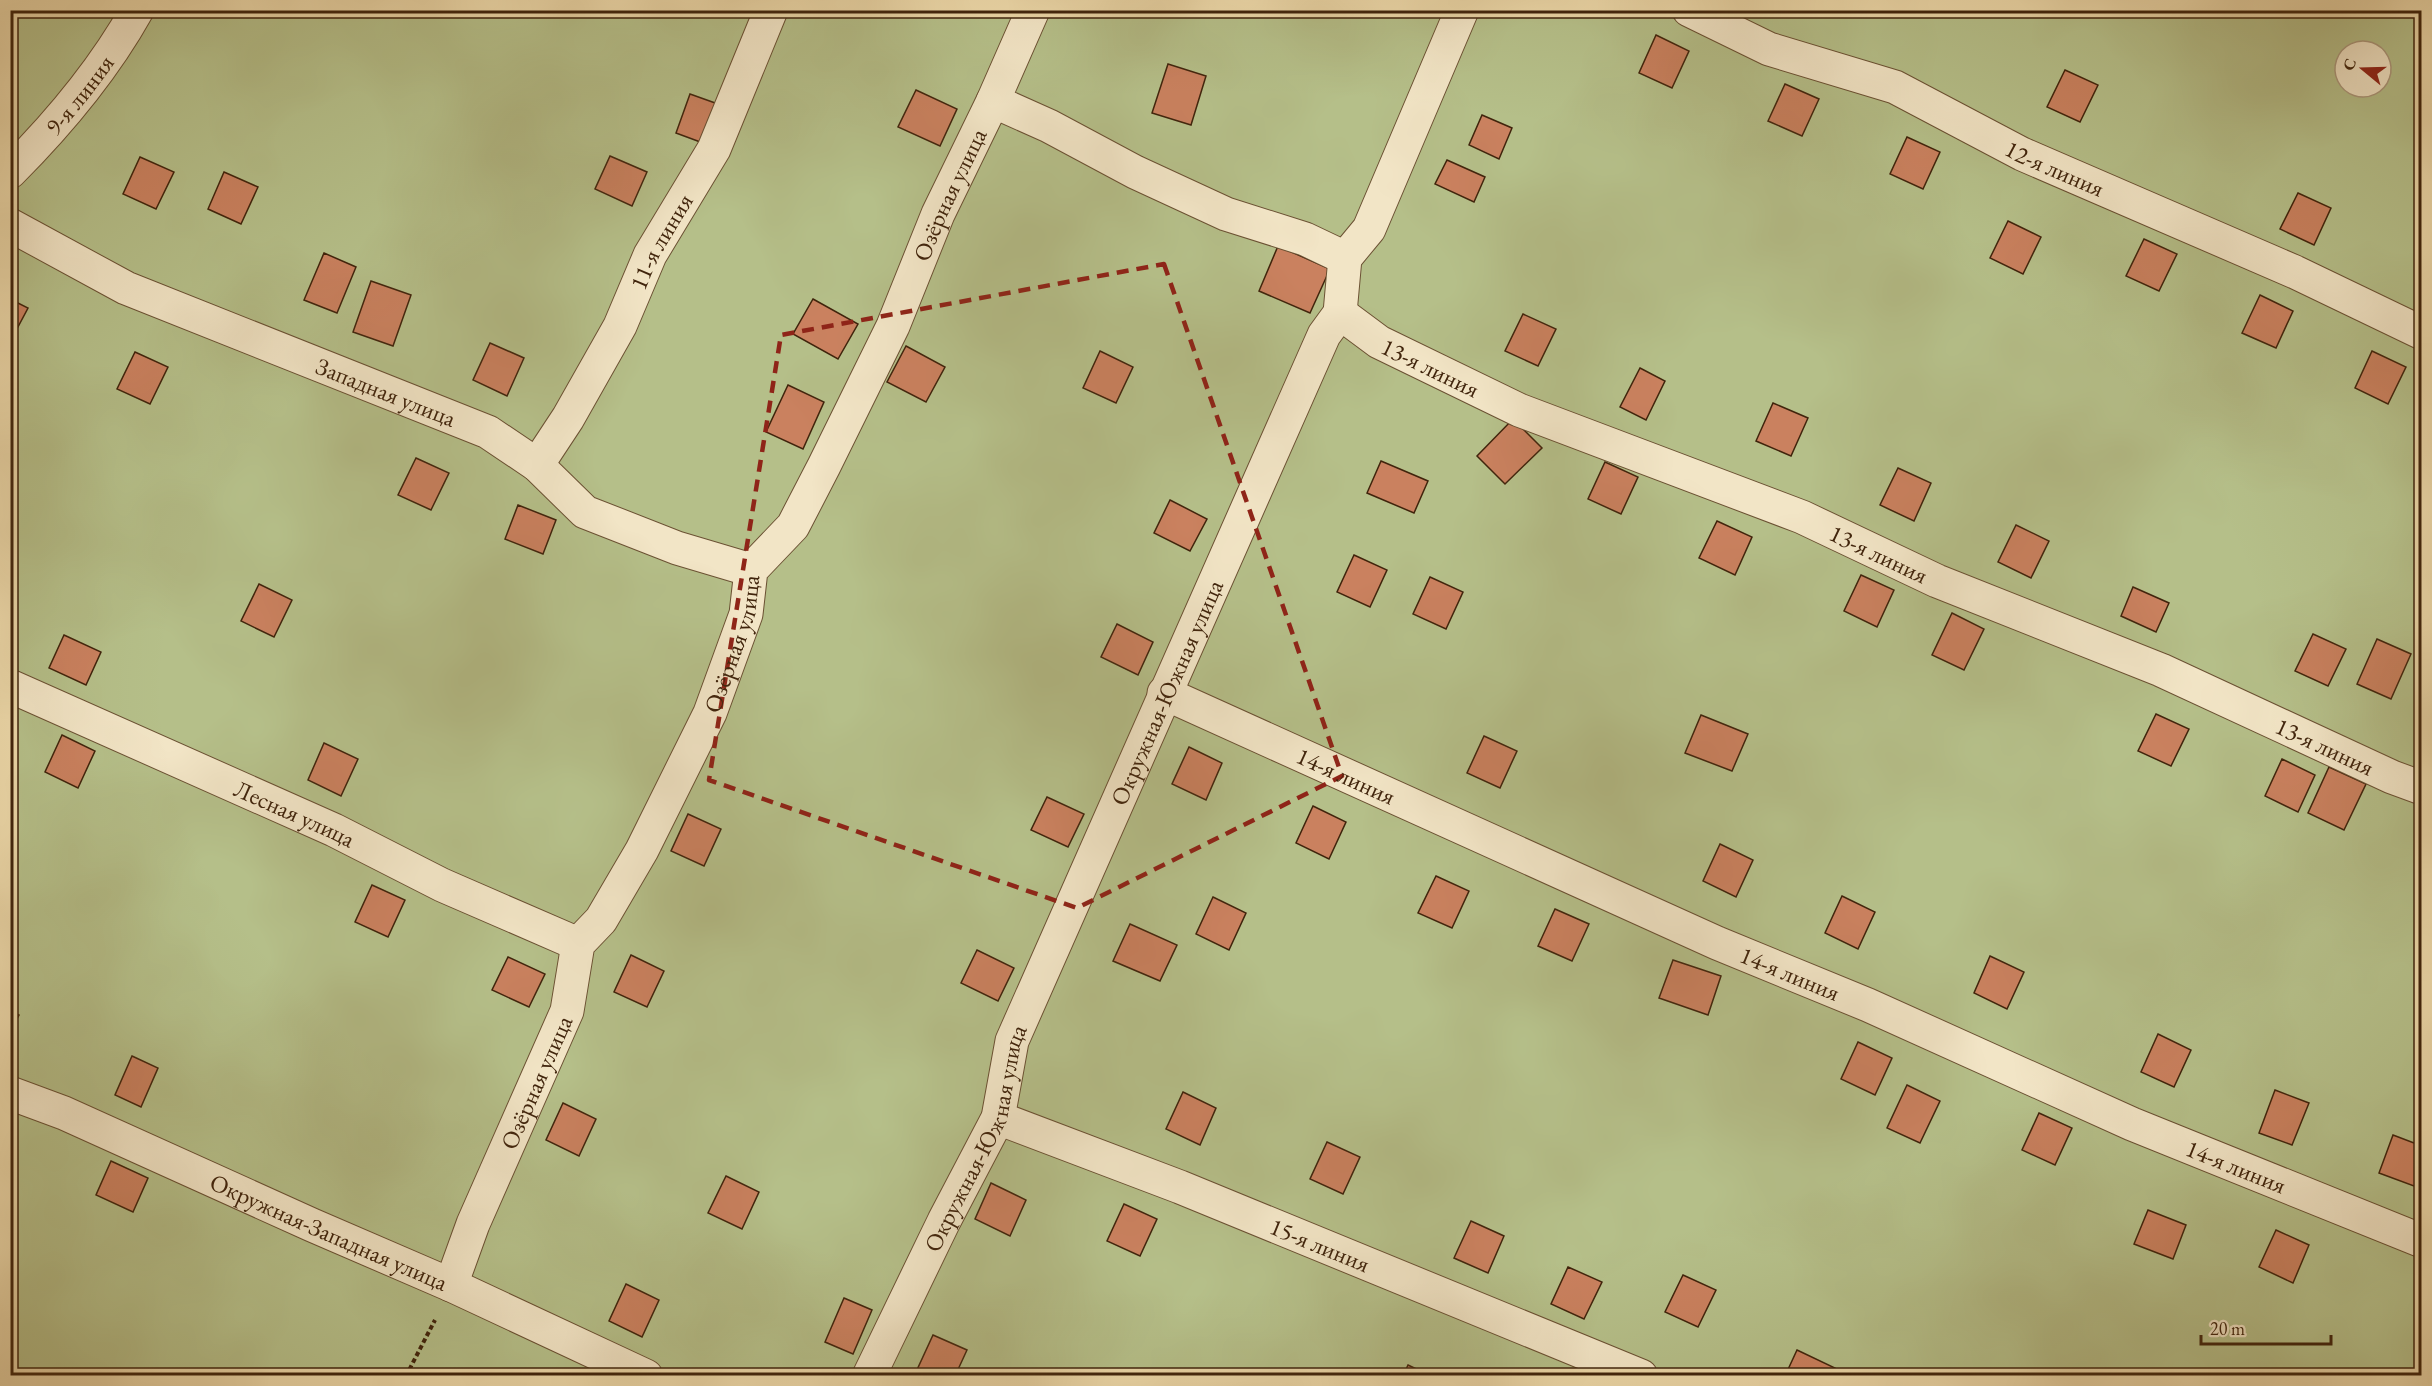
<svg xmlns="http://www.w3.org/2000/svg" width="2432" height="1386" font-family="'EB Garamond',serif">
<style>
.green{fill:#b5bf89;stroke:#7a724a;stroke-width:1.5;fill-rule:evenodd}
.building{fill:#ca815f;stroke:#40240c;stroke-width:1.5}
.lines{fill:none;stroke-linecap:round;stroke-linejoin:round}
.minor-casing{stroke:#6b5133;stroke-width:35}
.path{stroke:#40240c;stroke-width:4;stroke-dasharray:4.5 3;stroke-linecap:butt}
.minor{stroke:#f2e5c6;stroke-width:33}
.marked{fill:none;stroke:#8f2418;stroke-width:4.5;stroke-dasharray:12 8;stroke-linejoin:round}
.labels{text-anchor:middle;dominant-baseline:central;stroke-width:6;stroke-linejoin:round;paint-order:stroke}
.street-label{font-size:24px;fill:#40240c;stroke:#f2e5c6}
</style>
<rect width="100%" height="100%" fill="#ebd7a8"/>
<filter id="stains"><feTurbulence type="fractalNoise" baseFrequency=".00333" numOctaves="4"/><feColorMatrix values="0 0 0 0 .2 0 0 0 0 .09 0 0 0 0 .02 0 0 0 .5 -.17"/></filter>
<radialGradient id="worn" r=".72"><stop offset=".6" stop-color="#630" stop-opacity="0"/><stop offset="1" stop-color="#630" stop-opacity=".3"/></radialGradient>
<path class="green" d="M10 11H2421V1375H11ZM2345 51H2381V87H2345Z"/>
<g class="building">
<polygon points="1656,35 1689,51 1672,88 1639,73"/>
<polygon points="1168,64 1206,76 1191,125 1152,113"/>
<polygon points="2065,70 2098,85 2080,122 2047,107"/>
<polygon points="1785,84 1819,99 1802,136 1768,121"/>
<polygon points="916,90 957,109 940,146 898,127"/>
<polygon points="690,94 718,104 703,143 676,133"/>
<polygon points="1482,115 1512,128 1499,159 1469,145"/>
<polygon points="1907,137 1940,152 1923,189 1890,174"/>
<polygon points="610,156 647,172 632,206 595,189"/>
<polygon points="140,157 174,172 156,209 123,194"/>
<polygon points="1447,160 1485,177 1474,202 1435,184"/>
<polygon points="224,172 258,187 241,224 208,209"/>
<polygon points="2298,193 2331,208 2314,245 2280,229"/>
<polygon points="2008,221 2041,237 2023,274 1990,258"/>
<polygon points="2144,239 2177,254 2159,291 2126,276"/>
<polygon points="1278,246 1330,269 1310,313 1259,291"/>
<polygon points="324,253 356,267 337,313 304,300"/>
<polygon points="371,281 411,295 393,346 353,332"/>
<polygon points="2260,295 2293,311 2276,348 2242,333"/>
<polygon points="10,299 28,308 11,340 10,340"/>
<polygon points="813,299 858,324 838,359 793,334"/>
<polygon points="1523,314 1556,329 1538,366 1505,351"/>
<polygon points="490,343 524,358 507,396 473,380"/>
<polygon points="906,346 945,367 926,402 887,382"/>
<polygon points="1100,351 1133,367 1116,403 1083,388"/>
<polygon points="2372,351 2406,367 2388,404 2355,388"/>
<polygon points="135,352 168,367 150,404 117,389"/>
<polygon points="1640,368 1665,381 1646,420 1620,407"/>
<polygon points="788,385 824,402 803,449 766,432"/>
<polygon points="1773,403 1808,418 1791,456 1756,441"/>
<polygon points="1513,419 1542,448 1505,484 1477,456"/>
<polygon points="416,458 449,473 431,510 398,495"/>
<polygon points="1381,461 1428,481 1414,513 1367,493"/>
<polygon points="1605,462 1638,477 1621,514 1588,499"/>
<polygon points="1898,468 1931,483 1914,521 1880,505"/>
<polygon points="1170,500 1207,519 1190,551 1154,533"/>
<polygon points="518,505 556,520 543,554 505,539"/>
<polygon points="1717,521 1752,537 1735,575 1699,558"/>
<polygon points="2016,525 2049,541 2031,578 1998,562"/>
<polygon points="1354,555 1387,570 1370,607 1337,592"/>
<polygon points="1861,575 1894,590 1877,627 1844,611"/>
<polygon points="1430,577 1463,592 1446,629 1413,614"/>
<polygon points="259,584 292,600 274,637 241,621"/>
<polygon points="2133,587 2169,603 2156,632 2121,616"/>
<polygon points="1952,613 1984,629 1964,670 1932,655"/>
<polygon points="1117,624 1153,642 1138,675 1101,657"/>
<polygon points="2313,634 2346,649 2328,686 2295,671"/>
<polygon points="64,635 101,652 86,685 49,668"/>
<polygon points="2377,639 2411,654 2391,699 2357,684"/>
<polygon points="2156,714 2189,729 2171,766 2138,751"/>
<polygon points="1701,715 1748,734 1732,771 1685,753"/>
<polygon points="62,735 95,751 78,788 45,772"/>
<polygon points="1484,736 1517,751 1500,788 1467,773"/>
<polygon points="324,743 358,759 341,796 308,780"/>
<polygon points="1189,747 1222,763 1206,800 1172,784"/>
<polygon points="2282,759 2315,775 2298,812 2265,796"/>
<polygon points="2329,767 2366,784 2344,830 2308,813"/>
<polygon points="1047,797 1084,814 1068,847 1031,830"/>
<polygon points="1313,806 1346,822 1329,859 1296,843"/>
<polygon points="688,814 721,829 704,866 671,851"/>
<polygon points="1720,844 1753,860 1736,897 1703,881"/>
<polygon points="1436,876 1469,891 1452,928 1418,913"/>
<polygon points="372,885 405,900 388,937 355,922"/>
<polygon points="1842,896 1875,912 1858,949 1825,933"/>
<polygon points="1213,897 1246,913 1229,950 1196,934"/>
<polygon points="1555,909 1589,924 1572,961 1538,946"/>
<polygon points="1130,924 1177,945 1160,981 1113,961"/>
<polygon points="977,950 1014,968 998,1001 961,983"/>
<polygon points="631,955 664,971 647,1007 614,992"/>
<polygon points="1990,956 2024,972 2007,1009 1974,993"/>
<polygon points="508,957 545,974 529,1007 492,990"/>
<polygon points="1673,960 1721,976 1708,1015 1659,998"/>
<polygon points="10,1010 19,1015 10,1033"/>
<polygon points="2158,1034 2191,1050 2174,1087 2141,1072"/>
<polygon points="1858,1042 1892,1058 1875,1095 1841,1079"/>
<polygon points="132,1056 158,1068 141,1107 115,1095"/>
<polygon points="1907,1085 1940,1101 1920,1143 1887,1128"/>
<polygon points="2275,1090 2309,1103 2292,1145 2259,1133"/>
<polygon points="1183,1092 1216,1108 1200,1145 1166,1129"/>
<polygon points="563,1103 596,1119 579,1156 546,1140"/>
<polygon points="2039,1113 2072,1128 2055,1165 2022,1150"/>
<polygon points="2393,1135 2422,1146 2422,1189 2379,1173"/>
<polygon points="1327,1142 1360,1157 1343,1194 1310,1179"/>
<polygon points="111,1161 148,1178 133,1212 96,1195"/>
<polygon points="726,1176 759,1192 742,1229 708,1213"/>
<polygon points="991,1183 1026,1200 1010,1236 975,1219"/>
<polygon points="1124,1204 1157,1219 1140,1256 1107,1241"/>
<polygon points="2148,1210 2186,1225 2173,1259 2134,1244"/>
<polygon points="1471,1221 1504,1236 1488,1273 1454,1258"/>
<polygon points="2276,1230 2309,1245 2293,1283 2259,1267"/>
<polygon points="1568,1267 1602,1282 1584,1319 1551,1304"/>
<polygon points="1683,1275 1716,1290 1698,1327 1665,1312"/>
<polygon points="626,1284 659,1300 642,1337 609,1321"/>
<polygon points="844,1298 872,1310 853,1354 825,1342"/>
<polygon points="933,1335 967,1350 955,1376 924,1376 916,1372"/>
<polygon points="1797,1350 1835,1368 1831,1376 1785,1376"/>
<polygon points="1408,1365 1431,1376 1403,1376"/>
</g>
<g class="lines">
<g class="minor-casing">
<g id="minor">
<path id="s1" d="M1689 10 1769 49 1895 87 2022 154 2295 272 2422 333"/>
<polyline points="993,101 1049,126 1135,172 1226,214 1305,239 1345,258"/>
<path id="s2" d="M10 172C59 123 103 71 137 10"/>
<path id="s3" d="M10 225 126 288 488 432 537 465 585 512 677 548 751 570"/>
<path id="s4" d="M1340 313 1379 342 1519 410 1802 517 1937 581 2161 670 2392 777 2422 788"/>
<path id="s5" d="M537 465 568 418 620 326 650 255 714 149 771 10"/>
<path id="s6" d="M10 686 334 830 442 885 578 944"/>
<path id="s7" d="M1164 693 1717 943 1868 1005 2132 1124 2422 1241"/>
<path id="s8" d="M10 1093 64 1113 312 1225 451 1285 646 1376"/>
<path id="s9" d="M998 1118 1180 1187 1641 1376"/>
<path id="s10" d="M451 1285 473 1224 567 1011 578 944 601 920 642 850 710 713 746 614 751 570 793 526 824 466 893 326 938 214 993 101 1033 10"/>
<path id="s11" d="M869 1376 944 1221 998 1118 1012 1041 1324 335 1340 313 1345 258 1369 229 1462 10"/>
</g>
</g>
<polyline class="path" points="406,1376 435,1320"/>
<use href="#minor" class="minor"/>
</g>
<path class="marked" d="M1164 264 1342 776 1077 908 709 780 781 335Z"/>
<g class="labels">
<g class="street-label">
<text stroke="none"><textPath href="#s2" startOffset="104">9-я линия</textPath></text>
<text stroke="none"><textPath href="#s1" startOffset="400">12-я линия</textPath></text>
<text stroke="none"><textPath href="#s10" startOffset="1210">Озёрная улица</textPath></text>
<text stroke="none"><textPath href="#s5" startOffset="256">11-я линия</textPath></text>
<text stroke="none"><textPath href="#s4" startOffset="106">13-я линия</textPath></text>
<text stroke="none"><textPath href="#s3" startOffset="412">Западная улица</textPath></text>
<text stroke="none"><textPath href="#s4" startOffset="592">13-я линия</textPath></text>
<text stroke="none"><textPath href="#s10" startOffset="706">Озёрная улица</textPath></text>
<text stroke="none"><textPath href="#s11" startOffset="748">Окружная-Южная улица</textPath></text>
<text stroke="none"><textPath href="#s4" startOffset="1078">13-я линия</textPath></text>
<text stroke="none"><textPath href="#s7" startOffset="200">14-я линия</textPath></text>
<text stroke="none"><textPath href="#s6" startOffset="312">Лесная улица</textPath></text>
<text stroke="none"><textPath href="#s7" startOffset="686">14-я линия</textPath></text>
<text stroke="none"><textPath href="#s10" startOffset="220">Озёрная улица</textPath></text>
<text stroke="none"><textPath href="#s11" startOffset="262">Окружная-Южная улица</textPath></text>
<text stroke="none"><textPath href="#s7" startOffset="1172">14-я линия</textPath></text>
<text stroke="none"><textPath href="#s8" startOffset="348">Окружная-Западная улица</textPath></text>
<text stroke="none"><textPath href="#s9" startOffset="346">15-я линия</textPath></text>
</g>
</g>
<rect width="2432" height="1386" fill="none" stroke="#ebd7a8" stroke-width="36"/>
<rect x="12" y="12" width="2408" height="1362" fill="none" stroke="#40240c" stroke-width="3"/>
<rect x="18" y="18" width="2396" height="1350" fill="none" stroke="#40240c" stroke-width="1.5"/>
<g transform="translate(2363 69) rotate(289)"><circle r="28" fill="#f2e5c6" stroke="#ab987c" stroke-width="1.5"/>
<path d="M0-4.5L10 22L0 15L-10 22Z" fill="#8f2418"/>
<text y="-9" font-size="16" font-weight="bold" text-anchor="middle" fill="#40240c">С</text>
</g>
<path d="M2201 1335v9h130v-9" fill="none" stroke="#40240c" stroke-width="3"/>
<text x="2210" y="1335" font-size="18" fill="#40240c" stroke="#f2e5c6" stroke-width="4.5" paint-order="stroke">20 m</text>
<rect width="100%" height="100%" filter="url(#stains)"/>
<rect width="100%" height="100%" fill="url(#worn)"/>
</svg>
